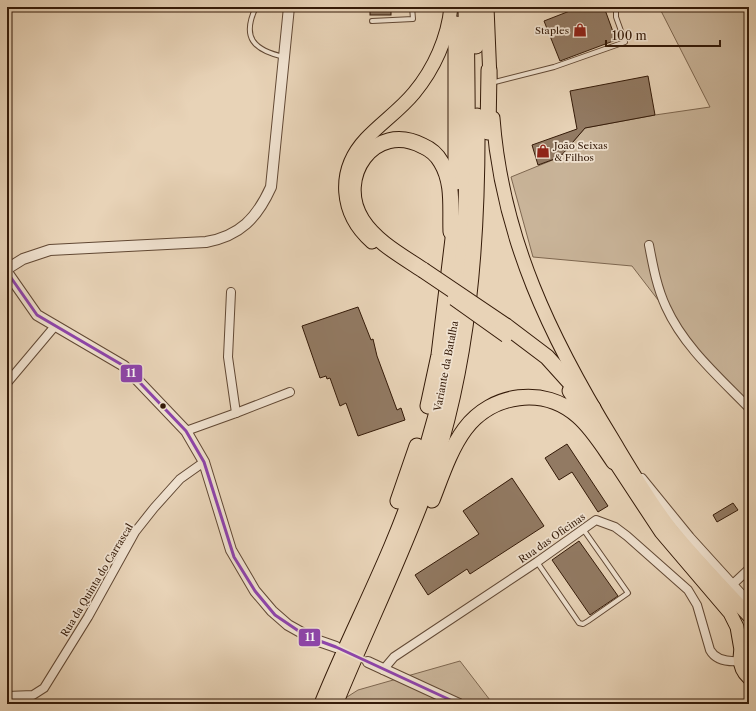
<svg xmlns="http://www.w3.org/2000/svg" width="756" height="711" font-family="'Libre Caslon Text',serif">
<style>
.green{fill:#c9b499;stroke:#7e6750}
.building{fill:#927a63;stroke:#341a08}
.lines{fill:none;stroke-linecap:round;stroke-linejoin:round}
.service-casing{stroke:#614834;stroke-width:6}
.minor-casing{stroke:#614834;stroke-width:10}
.tertiary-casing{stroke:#614834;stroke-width:12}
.primary-casing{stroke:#341a08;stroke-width:15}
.motorway-casing{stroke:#341a08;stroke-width:17}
.service{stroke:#f0e2d0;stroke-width:4}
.minor{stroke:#f0e2d0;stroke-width:8}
.tertiary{stroke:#f0e2d0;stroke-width:10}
.primary{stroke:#e8d3b7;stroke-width:13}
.motorway{stroke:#e8d3b7;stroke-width:15}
.primary-bridge-casing{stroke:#341a08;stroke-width:15;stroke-linecap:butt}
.motorway-bridge-casing{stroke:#341a08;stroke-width:17;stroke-linecap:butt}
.primary-bridge{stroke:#e8d3b7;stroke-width:13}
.motorway-bridge{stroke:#e8d3b7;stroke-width:15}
.bus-1-casing{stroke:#f0e2d0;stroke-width:6}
.bus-1{stroke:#8e44ad;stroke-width:3}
.bus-dot{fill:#341a08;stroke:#f0e2d0;stroke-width:1.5}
.labels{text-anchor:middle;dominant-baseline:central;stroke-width:3.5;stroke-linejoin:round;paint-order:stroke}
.poi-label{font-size:10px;fill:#341a08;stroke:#f0e2d0;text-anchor:end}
.street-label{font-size:10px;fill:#341a08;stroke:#f0e2d0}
.line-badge{stroke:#f0e2d0;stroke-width:1.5}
.badge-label{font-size:11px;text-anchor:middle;font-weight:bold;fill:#fff}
</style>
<rect width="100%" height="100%" fill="#e8d3b7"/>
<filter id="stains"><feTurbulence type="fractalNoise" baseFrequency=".005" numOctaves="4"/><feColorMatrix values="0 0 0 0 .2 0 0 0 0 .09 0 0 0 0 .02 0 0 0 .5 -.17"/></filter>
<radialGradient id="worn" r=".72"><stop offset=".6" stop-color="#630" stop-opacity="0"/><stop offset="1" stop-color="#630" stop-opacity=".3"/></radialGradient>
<g class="green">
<polygon points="659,7 749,7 749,412 698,352 632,266 533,257 511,177 560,157 585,128 655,115 710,107"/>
<polygon points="460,661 493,704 336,704 358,690"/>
</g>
<g class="building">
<rect x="370" y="7" width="21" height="8"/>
<polygon points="580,7 604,7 616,40 560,61 544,21"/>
<polygon points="648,76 655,115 585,128 560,157 538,165 532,145 577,129 570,91"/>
<polygon points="358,307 371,340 373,339 377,356 397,410 401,408 405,420 358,436 346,403 340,406 330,378 327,379 326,376 320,378 302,326"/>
<polygon points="567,444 608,506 598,512 572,472 559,480 545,458"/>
<polygon points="512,478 544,526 470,574 467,569 428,595 415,575 479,534 463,511"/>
<polygon points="733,503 738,510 717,522 713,515"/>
<polygon points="579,541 618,596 590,615 552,560"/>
</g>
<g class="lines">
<g class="service-casing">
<g id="service">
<path d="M256 7C241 38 254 50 284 57"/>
<polyline points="372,21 413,19 412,7"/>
<polyline points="491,83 554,67 625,42 616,17 616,7"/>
<polyline points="537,562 579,623 583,624 588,621 628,593 583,529"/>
</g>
</g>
<g class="minor-casing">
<g id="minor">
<path d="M649 245C653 266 657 288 666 307 684 347 719 377 749 408"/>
<polyline points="7,383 55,326"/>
<polyline points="236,413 290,392"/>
<polyline points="186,431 236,413 228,357 231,292"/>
<polyline points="642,478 690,537 749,602"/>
<polyline points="733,584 749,569"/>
<path d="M383 670 394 657 537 562 596 520 615 527 627 536 688 590 697 605 710 650C716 661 728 662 740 661"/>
<polyline points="7,696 33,695 44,688 88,617 135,532 154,508 180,479 204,462"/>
</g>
</g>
<g class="tertiary-casing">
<g id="tertiary">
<path d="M7 269 23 259 50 250 206 242C240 236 257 218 271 187L289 7"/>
<polyline points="7,272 37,315 124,366 186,431 204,462 231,550 255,591 272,611 288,625 313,639 336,647"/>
<polyline points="368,662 459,704"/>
</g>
</g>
<g class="primary-casing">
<g id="primary">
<polyline points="487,7 490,79"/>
<path d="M493 118C502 238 551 339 613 440 631 470 649 501 670 528 695 559 723 587 749 616"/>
<path d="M372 242C340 214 336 171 366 139 381 123 400 110 414 93 434 69 448 38 451 7"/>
<polyline points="569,391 594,428"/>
<polyline points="609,453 661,532 730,613 737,627 741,650"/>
<path d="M749 638C737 649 737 667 749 678"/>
</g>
</g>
<g class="motorway-casing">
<g id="motorway">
<polyline points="476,7 476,46"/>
<polyline points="456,24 456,182"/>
<polyline points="488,132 489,70"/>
<path d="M423 270C402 256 376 242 362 220 335 178 374 120 423 146 430 149 437 155 441 162 454 183 450 208 451 232"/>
<polyline points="506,326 547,357 593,408"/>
<polyline points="428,406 439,355 455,222"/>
<path d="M432 500C441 477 450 449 465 429 492 393 544 386 578 416 592 428 603 446 614 462"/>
<polyline points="398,501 417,446"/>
<path d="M322 704C353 627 394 553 419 473 443 400 459 323 464 246 469 167 467 87 466 7"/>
<path d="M335 704C365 630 401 558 428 483 469 365 478 240 477 116"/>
</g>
</g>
<use href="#service" class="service"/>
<use href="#minor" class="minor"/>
<use href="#tertiary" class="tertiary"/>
<use href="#primary" class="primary"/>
<use href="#motorway" class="motorway"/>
<g class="primary-bridge-casing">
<polyline id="primary-bridge" points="454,299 506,336"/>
</g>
<g class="motorway-bridge-casing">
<polyline id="motorway-bridge" points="423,270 506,326"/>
</g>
<use href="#primary-bridge" class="primary-bridge"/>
<use href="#motorway-bridge" class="motorway-bridge"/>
<g class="bus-1-casing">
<polyline id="bus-1" points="7,272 37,315 124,366 186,431 204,462 234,557 255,591 275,615 306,636 336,647 459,704"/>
</g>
<use href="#bus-1" class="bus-1"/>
</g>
<defs>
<g id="shop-bare" transform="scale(1.08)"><path d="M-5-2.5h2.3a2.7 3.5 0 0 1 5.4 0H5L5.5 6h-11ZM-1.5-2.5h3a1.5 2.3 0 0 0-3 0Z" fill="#8f2418" stroke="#f0e2d0" stroke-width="2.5" paint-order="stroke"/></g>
</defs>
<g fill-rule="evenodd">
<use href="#shop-bare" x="580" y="30"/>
<use href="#shop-bare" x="543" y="151"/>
</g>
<circle class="bus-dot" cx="163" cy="406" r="3.5"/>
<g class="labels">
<g class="poi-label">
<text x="569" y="30">Staples</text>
<text x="554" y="145" text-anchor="start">João Seixas<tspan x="554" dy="12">&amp; Filhos</tspan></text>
</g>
<g class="street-label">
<text transform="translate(446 366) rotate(-79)">Variante da Batalha</text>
<text transform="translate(552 538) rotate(-35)">Rua das Oficinas</text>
<text transform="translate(97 580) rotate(-59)">Rua da Quinta do Carrascal</text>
</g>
</g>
<g class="line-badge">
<rect x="120" y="364" width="23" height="19" rx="4" fill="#8e44ad"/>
<rect x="298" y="628" width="23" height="19" rx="4" fill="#8e44ad"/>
</g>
<g class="badge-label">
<text x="131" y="377">11</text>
<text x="310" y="641">11</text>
</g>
<rect width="756" height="711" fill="none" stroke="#e8d3b7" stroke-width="24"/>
<rect x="8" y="8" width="740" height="695" fill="none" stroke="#341a08" stroke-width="2"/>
<rect x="12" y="12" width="732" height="687" fill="none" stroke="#341a08"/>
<path d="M606 40v6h114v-6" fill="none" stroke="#341a08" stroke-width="2"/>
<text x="612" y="40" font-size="12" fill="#341a08" stroke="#f0e2d0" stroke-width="3" paint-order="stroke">100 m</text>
<rect width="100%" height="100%" filter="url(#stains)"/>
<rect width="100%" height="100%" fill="url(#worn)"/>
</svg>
